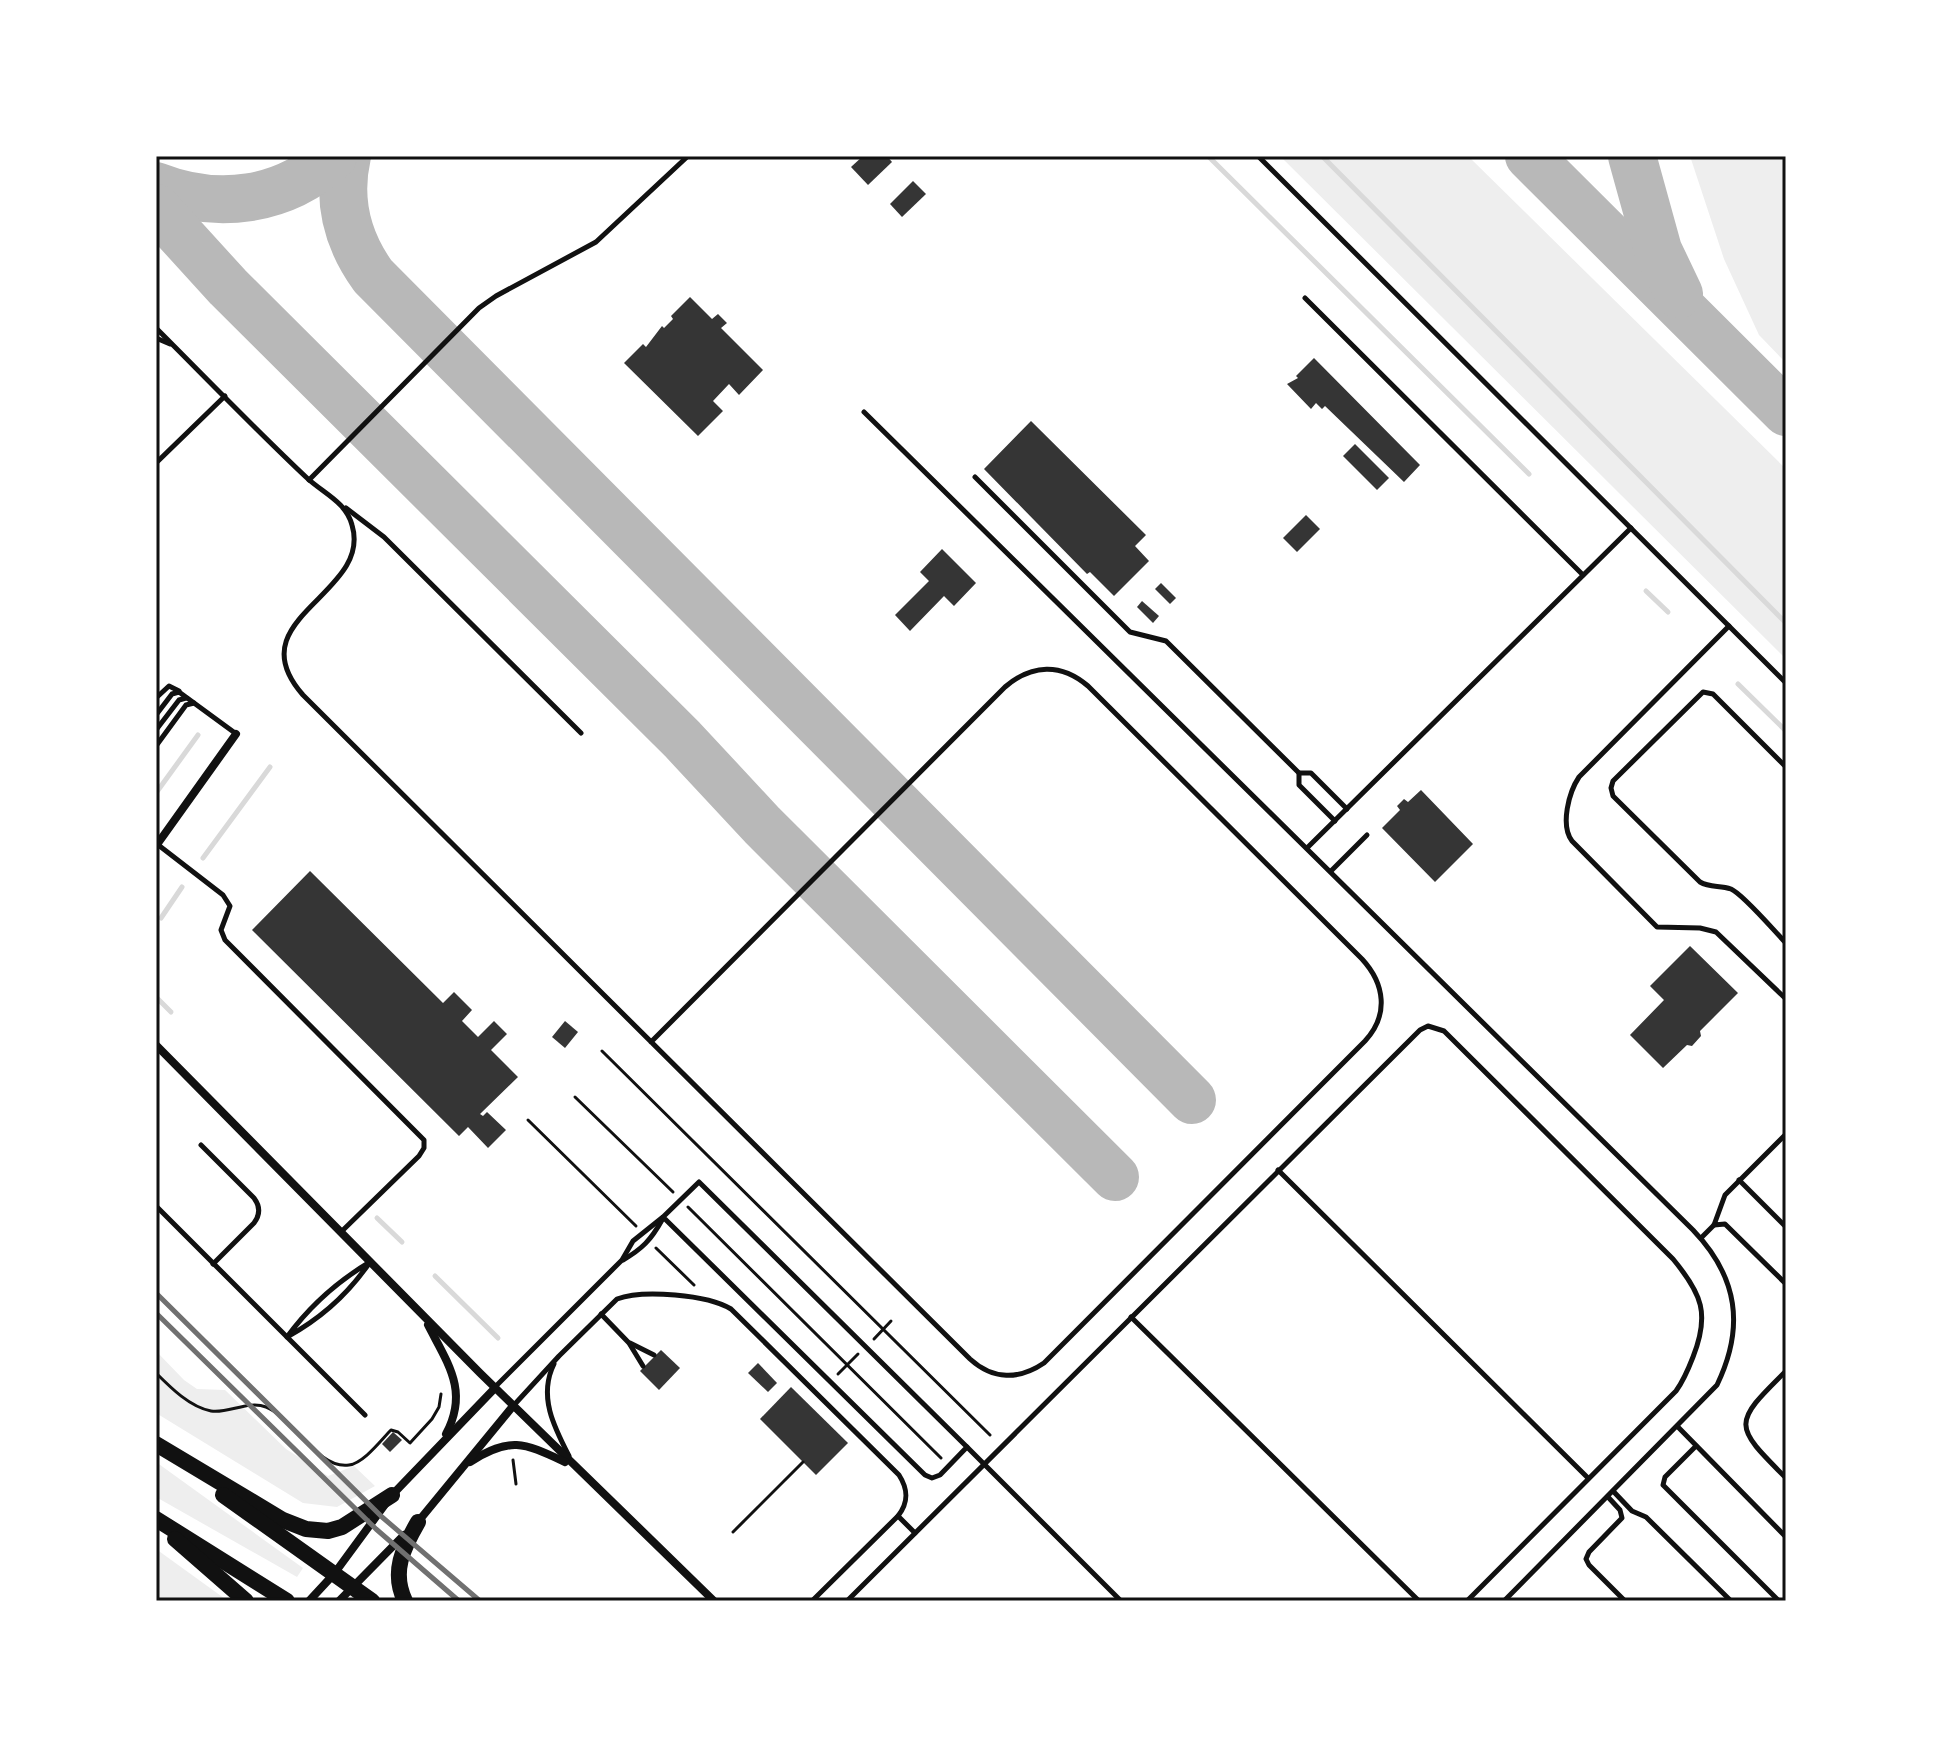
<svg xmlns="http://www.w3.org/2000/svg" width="1942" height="1757" font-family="Literata,serif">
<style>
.green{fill:#eee}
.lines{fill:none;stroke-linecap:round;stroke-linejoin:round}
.stream{stroke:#d9d9d9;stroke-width:5}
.taxiway{stroke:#b8b8b8;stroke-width:48}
.building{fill:#353535}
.path{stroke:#111;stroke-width:3}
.service{stroke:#111;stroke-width:5}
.minor{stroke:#111;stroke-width:8}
.primary{stroke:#111;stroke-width:16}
.rail{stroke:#707070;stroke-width:5}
.neatline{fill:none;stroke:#111;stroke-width:3}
</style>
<rect width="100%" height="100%" fill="#fff"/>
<g class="green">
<polygon points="1280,156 1468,156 1786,469 1786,659"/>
<polygon points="1690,156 1786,156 1786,363 1759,335 1724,259"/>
<polygon points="156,1351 184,1380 197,1389 225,1390 286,1449 328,1476 354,1466 375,1486 337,1507 303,1503 156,1413"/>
<polygon points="156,1462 303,1568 297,1577 156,1497"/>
<polygon points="156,1549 228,1601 156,1601"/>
</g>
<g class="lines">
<g class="stream">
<polyline points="1208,156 1529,474"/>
<polyline points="1322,156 1786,623"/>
<polyline points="1646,591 1668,612"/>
<polyline points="1738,684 1786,731"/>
<polyline points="156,793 198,735"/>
<polyline points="203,858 270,767"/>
<polyline points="161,918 182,887"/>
<polyline points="156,997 171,1012"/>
<polyline points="377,1218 402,1242"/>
<polyline points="435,1276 498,1338"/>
</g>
<g class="taxiway">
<path d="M347 156C337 200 347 240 373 276L1192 1100"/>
<polyline points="1529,156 1786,412"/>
<polyline points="1632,156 1658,250 1679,294"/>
<path d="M156 186C217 210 284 202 333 156"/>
<polyline points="156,208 228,287 682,739 762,825 1115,1177"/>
</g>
</g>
<g class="building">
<polygon points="863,156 887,156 892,162 868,185 851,167"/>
<polygon points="913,181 926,194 902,217 890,204"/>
<polygon points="690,297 712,319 718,314 727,323 721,328 763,370 739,395 729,384 713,401 723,411 698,436 624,363 643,344 646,347 662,326 664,328 673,319 671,316"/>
<polygon points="1314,358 1420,465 1404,482 1325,406 1322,409 1316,403 1311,409 1287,384 1298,378 1296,376"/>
<polygon points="1031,421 1146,535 1135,546 1149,561 1114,596 1090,572 1087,574 984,469"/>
<polygon points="1355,444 1389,478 1377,490 1343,456"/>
<polygon points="1306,515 1320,529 1297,552 1283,538"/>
<polygon points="942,549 976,583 954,606 944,596 910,631 895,615 929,581 920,572"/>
<polygon points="1161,583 1176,598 1170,604 1155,589"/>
<polygon points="1142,601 1159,616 1153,623 1137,607"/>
<polygon points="1421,790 1473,844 1435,882 1382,828 1400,810 1397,806 1404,799 1408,802"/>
<polygon points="310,871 443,1003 454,992 472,1010 462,1021 478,1037 494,1021 507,1034 491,1050 518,1077 480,1114 483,1116 487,1112 506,1130 488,1148 468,1127 459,1136 252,930"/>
<polygon points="1690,946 1738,993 1700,1031 1701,1036 1692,1046 1687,1045 1663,1068 1630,1035 1664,1000 1650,986"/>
<polygon points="565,1021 578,1032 565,1048 552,1037"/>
<polygon points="661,1350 680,1368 659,1390 640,1371"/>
<polygon points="758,1363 777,1383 768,1392 748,1373"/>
<polygon points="791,1387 848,1443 816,1475 760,1419"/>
<polygon points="393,1432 402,1440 390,1452 382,1444"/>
</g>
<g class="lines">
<g class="path">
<polyline points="602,1051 990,1435"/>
<polyline points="575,1097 673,1192"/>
<polyline points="528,1120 636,1226"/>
<polyline points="688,1207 941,1458"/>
<polyline points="656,1248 694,1285"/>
<polyline points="874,1339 891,1321"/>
<path d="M156 1373C171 1388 190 1407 211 1411 228 1414 248 1400 266 1407 293 1417 318 1470 349 1465 364 1463 381 1440 391 1430L398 1432 410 1443 432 1419 439 1407 441 1394"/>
<polyline points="838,1374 858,1354"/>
<polyline points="513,1460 516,1484"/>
<polyline points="733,1532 803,1462"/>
</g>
<g class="service">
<polyline points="1258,156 1786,683"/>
<polyline points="1305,298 1583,575"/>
<path d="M156 328C206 378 255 429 307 478 323 493 346 502 352 525 373 595 235 618 303 695L604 995C726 1116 848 1238 970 1359 993 1380 1019 1380 1044 1363L1365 1041C1389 1015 1385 984 1362 959L1088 686C1061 663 1032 664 1005 687L651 1042"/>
<polyline points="156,338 170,344"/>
<path d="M864 412 1693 1230C1738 1277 1745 1327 1717 1385L1504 1601"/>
<polyline points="156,463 225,396"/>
<polyline points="975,477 1130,632 1166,641 1299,773"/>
<polyline points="309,480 479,308 496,296 596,242 688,156"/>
<polyline points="346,508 384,537 581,733"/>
<path d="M1729 626 1579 777C1569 792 1560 825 1572 841L1657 927 1700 928 1716 932 1786 999"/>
<polyline points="156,698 169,686 179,691"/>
<polyline points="156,715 172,694 179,692 235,733"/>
<polyline points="156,730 179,700 186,698"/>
<polyline points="156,746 186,705 194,703"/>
<path d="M1786 767 1713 694 1703 692 1613 781 1611 788 1613 796 1700 882C1710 888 1720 885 1731 889 1744 895 1774 931 1786 943"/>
<polyline points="1335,821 1299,785 1299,773 1311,773 1347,809"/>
<polyline points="157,844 223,895 230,906 221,930 225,940 424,1140 424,1148 419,1156 341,1232"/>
<polyline points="1308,847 1631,528"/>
<polyline points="1331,871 1367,835"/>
<polyline points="1786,1134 1725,1195 1714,1225 1725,1224 1786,1284"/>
<path d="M201 1145 254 1198C260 1206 260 1215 254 1223L213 1264"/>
<polyline points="1278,1170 1588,1478"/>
<polyline points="1739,1180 1786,1227"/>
<polyline points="156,1206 365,1415"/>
<polyline points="1701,1238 1714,1225"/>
<path d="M623 1260C642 1249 651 1240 662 1220"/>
<path d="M370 1262C349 1293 320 1319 287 1337 309 1307 338 1281 370 1262Z"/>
<polyline points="601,1314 629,1343 643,1366"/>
<polyline points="1131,1317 1419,1601"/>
<polyline points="630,1343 654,1355"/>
<path d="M554 1364C538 1396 554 1427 569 1456"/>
<path d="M1786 1371C1732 1424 1733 1425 1786 1478"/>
<polyline points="495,1387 622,1260 633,1241 663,1217 699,1182 967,1447 940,1475 932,1478 925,1475 663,1217"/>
<path d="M514 1405 559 1356 617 1299C643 1289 708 1295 731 1309L899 1475C908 1489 909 1502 898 1516L812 1601"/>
<polyline points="1678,1427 1786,1537"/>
<polyline points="1696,1446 1665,1477 1663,1485 1779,1601"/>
<polyline points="967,1447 1121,1601"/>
<polyline points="1613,1491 1632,1511 1646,1517 1731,1601"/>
<polyline points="1608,1497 1620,1510 1622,1518 1589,1552 1586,1559 1589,1565 1625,1601"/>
<polyline points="898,1516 915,1533"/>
<path d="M847 1601 1420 1030 1428 1026 1444 1031 1673 1259C1702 1294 1710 1314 1693 1357 1688 1370 1684 1380 1676 1391L1467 1601"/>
</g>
<g class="minor">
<polyline points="156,846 236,734"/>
<polyline points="156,1045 480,1373 714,1601"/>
<path d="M428 1325C448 1364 469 1391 446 1434"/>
<path d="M470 1462C511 1436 524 1443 565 1462"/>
<polyline points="417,1523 513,1406"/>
<polyline points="309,1601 334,1574 392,1495 495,1388"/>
<polyline points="339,1601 404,1535"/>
</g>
<g class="primary">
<polyline points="156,1444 283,1520 306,1529 328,1531 342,1527 392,1495"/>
<polyline points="223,1495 372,1601"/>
<polyline points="156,1519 287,1601"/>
<polyline points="175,1539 246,1601"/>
<path d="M405 1601C391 1572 403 1548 418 1522"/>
</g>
<g class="rail">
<polyline points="156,1293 382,1517 480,1601"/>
<polyline points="156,1313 376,1529 459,1601"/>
</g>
</g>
<rect width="1942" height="1757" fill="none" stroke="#ffffff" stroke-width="316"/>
<rect x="158" y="158" width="1626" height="1441" class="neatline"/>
</svg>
